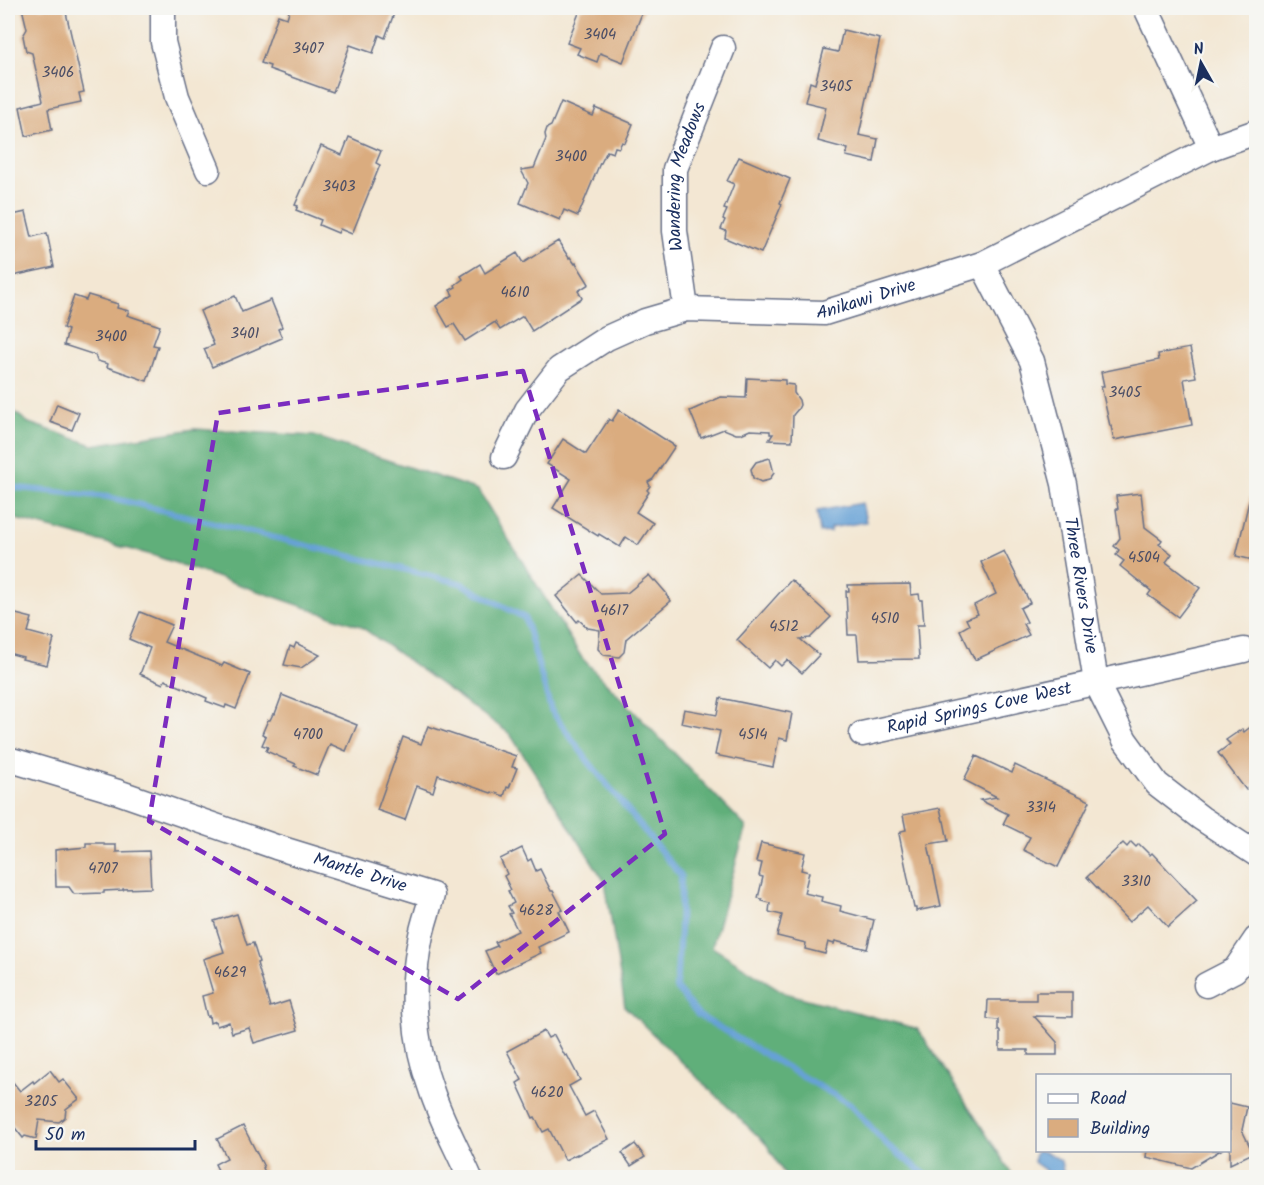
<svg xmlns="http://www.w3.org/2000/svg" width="1264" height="1185" font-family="Kalam,sans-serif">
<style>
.forest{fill:#60af7a;stroke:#3e6f6c;stroke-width:1.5}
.water{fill:#66a1d6;stroke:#40689a;stroke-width:1.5}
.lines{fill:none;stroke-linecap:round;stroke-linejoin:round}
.stream{stroke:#66a1d6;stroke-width:6}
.building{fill:#daac7f}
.minor-casing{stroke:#676f87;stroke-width:27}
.minor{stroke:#fff;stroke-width:24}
.marked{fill:none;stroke:#7b2cbf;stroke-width:4.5;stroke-dasharray:12 8;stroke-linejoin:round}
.labels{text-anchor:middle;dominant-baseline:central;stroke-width:4.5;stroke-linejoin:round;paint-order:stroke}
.number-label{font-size:15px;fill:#4b4e66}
.street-label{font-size:18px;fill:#1b2f5e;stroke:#f6f6f2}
</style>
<rect width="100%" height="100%" fill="#f6f6f2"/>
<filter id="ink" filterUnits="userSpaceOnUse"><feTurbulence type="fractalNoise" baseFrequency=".0167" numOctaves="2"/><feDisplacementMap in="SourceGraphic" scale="12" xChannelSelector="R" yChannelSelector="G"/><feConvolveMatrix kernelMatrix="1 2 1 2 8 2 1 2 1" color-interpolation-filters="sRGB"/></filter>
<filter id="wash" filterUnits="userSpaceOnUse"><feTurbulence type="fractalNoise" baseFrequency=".008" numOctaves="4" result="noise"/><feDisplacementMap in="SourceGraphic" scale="24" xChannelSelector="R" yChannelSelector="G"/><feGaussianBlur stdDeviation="1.35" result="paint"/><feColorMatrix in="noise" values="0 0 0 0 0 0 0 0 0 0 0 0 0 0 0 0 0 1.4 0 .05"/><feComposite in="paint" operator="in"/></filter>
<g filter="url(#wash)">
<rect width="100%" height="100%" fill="#f3e7d3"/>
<polygon class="forest" points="8,407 29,423 93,445 194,429 314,436 478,490 582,658 746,827 712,947 785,993 918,1029 1014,1177 786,1177 767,1145 625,1007 605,882 510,734 360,626 152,555 8,517"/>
<g class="water">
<polygon points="862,503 866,522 830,528 830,532 820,533 817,511"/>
<path d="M1037 1151C1046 1150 1054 1156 1061 1161L1063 1172V1177H1048L1045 1170 1034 1162V1157Z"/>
</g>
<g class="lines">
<polyline class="stream" points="8,487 108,497 460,583 525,618 551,710 588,761 681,876 680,931 676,988 698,1015 851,1105 887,1145 930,1178"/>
</g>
<g id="blocks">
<g class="building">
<polygon points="22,8 65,8 84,92 79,93 81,102 48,109 52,130 26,136 20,107 43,101 32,53 26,51 23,36 27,29"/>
<polygon points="290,8 396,8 385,38 379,35 373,53 350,45 333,92 269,69 270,66 261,63 278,15 287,18"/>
<polygon points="581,8 644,8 623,62 600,53 597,62 577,54 580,48 567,43"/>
<polygon points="843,30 880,39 859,135 878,139 874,162 846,156 848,149 818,141 826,107 805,102 810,82 815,84 824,49 838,52"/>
<polygon points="561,102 593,116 596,108 633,124 625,143 622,142 619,148 615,147 613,153 607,151 601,163 600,163 578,216 564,210 560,220 520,203 528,183 521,170 534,168 546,139 545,134 547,128 551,126"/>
<polygon points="349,137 381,151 376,163 380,165 352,234 340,229 338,233 319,225 321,220 296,210 298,206 295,205 321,146 342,155"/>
<polygon points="739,157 790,179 780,203 782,204 761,253 725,238 726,231 721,229 725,220 723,219 727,210 724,209 734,184 727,181"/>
<polygon points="26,212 32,237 47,233 54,267 8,277 8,216"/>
<polygon points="558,241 569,258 570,257 575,264 576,263 589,284 578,291 582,298 532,331 523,316 500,330 495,322 465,341 454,324 448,327 436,306 453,295 450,290 456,287 455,285 463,279 461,276 480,264 485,273 517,253 523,263"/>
<polygon points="88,295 118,304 117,308 129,311 127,315 160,326 153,345 158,346 147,381 107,367 108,364 97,361 95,355 64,345 68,330 63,328 74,296 86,300"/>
<polygon points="235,296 242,312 271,300 282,327 278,329 282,338 221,364 221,363 212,367 204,349 214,345 200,311"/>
<polygon points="1190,348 1196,377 1184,379 1192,425 1114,440 1111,426 1110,426 1101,386 1104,386 1101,372 1159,360 1158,354"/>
<polygon points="747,378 785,380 785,384 794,385 794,393 799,400 800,405 798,409 793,415 792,441 769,440 773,434 770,434 770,431 750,430 741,434 736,434 724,429 701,438 690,411 721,397 746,398"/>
<polygon points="57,404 79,413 72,430 50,422"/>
<polygon points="619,410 675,446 653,479 648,482 650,486 647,490 649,492 636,512 653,523 638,545 626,537 620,547 599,534 598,536 553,508 571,479 547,464 563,439 586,454 609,419 612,421"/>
<polygon points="770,458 774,473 769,480 761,482 753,478 751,469 756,462"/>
<polygon points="1141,493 1145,527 1162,540 1159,544 1172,554 1166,562 1200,588 1178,617 1148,595 1151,591 1120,566 1124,561 1116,555 1119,550 1114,546 1120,538 1116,509 1118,509 1116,496"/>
<polygon points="1250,497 1257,498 1257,561 1236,556"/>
<polygon points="1004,551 1030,603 1020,608 1027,622 1023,624 1029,635 975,660 960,630 969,625 966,619 978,614 974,605 996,594 981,562"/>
<polygon points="582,575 601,594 627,593 649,575 654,581 655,580 667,594 666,595 671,601 626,639 624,652 619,657 604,655 598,649 600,630 588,628 579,620 577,622 556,596"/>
<polygon points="791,580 831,617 810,638 800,639 819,655 802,673 787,660 781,666 775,660 768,668 737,640"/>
<polygon points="910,584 911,595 919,594 920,600 922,600 924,625 917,625 919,659 859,660 857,635 848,635 846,591 849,591 848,585"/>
<polygon points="8,612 32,618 28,632 54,639 47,665 22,659 23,657 8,653"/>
<polygon points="140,612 172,625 164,642 222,666 224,663 250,674 236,709 226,705 225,708 206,701 207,698 165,680 163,684 140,674 150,648 129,639"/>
<polygon points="296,643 320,655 301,668 284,665 290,646 294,648"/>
<polygon points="282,695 357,725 346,751 330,744 317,775 294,766 296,764 266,751 268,747 262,745 266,736 262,734 268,720 270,720 273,714 275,714"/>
<polygon points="720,698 792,713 787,740 779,738 773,767 715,755 720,731 681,723 684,709 717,715"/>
<polygon points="1257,722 1257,782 1246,790 1218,753 1230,744 1226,740 1242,729 1244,732"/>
<polygon points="428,726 516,756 512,767 517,768 509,788 507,787 504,796 492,792 491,793 438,775 433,792 417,786 405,820 377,810 403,737 421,744"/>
<polygon points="976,756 1012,773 1015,765 1090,801 1058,867 1023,850 1030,837 1003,824 1008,814 980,800 997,797 964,780"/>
<polygon points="940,808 943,821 944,821 948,841 928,844 941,906 916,911 916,908 914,908 899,834 901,833 901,831 906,830 903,815"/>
<polygon points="1131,842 1136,847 1139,844 1150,855 1152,853 1197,901 1168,927 1148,905 1129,922 1087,877 1123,843 1127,847"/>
<polygon points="86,843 104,843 104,845 116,845 116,852 149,851 151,888 123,889 123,890 104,891 104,893 74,894 69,887 56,887 55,850 86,847"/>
<polygon points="761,843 805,853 801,870 809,872 804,893 822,897 821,901 841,906 840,911 874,920 867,949 835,941 834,944 828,942 825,954 805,949 806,943 777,936 782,915 769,912 770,903 762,901 762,899 758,898 763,877 759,876 762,863 756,862"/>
<polygon points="522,848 528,861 531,859 536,871 540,869 551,891 553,891 563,910 559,911 569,932 538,947 541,953 496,974 485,951 497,946 495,942 518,931 509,914 512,913 508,906 514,903 508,891 511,890 504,876 507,874 500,859"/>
<polygon points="237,914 247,945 253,943 259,962 257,963 270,1007 289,1001 298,1030 254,1043 249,1028 232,1033 229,1022 217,1026 215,1021 210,1023 209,1016 207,1017 202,996 213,993 203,959 224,952 214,921"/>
<polygon points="1036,992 1072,992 1072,1017 1034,1016 1057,1042 1057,1055 1028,1055 1028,1050 1000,1050 1000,1031 998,1031 998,1020 987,1019 988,1000 1036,1000"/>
<polygon points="544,1031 548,1038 554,1035 565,1056 567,1055 580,1080 569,1086 585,1116 594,1111 609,1139 577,1155 577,1154 565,1160 549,1129 543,1132 535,1117 533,1118 517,1083 522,1080 507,1051"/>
<polygon points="50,1070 59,1082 63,1079 79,1099 66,1109 65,1117 59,1122 39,1120 36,1139 25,1136 23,1138 8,1119 8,1076 20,1091 33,1081 34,1083"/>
<polygon points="1230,1103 1247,1107 1242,1130 1253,1153 1230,1164"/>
<polygon points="243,1126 264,1167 263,1168 268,1178 222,1178 215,1164 227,1158 217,1139"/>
<polygon points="635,1144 645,1157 631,1166 622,1153"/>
<polygon points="1147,1150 1221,1150 1191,1168 1146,1157"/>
</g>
</g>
</g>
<g filter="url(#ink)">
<use href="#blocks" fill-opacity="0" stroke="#676f87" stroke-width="1.5"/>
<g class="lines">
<g class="minor-casing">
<g id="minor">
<polyline points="163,8 163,42 177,97 208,170"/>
<polyline points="1146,8 1211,148"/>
<path id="s1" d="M982 264 1032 361 1064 484 1096 682 1125 740 1157 784 1201 818 1256 854"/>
<path id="s2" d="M686 309 675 231V169L723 48"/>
<path id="s3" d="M504 457 527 410 559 369 607 338 645 321 686 309 824 313 982 264 1211 148 1256 132"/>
<path id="s4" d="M862 734 1244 650"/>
<path id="s5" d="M8 759 118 792 276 847 432 895C429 908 424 921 421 935 410 985 413 1041 431 1089 441 1120 457 1148 470 1178"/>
<polyline points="1206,985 1235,970 1256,939"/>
</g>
</g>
<use href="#minor" class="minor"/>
</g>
</g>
<path class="marked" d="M523 371 665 834 458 999 149 821 218 413Z"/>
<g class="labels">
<g class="number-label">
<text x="600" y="35">3404</text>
<text x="308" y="49">3407</text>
<text x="58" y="73">3406</text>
<text x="836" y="87">3405</text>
<text x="571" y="157">3400</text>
<text x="339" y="187">3403</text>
<text x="515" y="293">4610</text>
<text x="245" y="334">3401</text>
<text x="111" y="337">3400</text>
<text x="1125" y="393">3405</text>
<text x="1144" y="558">4504</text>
<text x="614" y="611">4617</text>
<text x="885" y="619">4510</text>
<text x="784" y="627">4512</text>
<text x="308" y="735">4700</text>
<text x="753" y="735">4514</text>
<text x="1041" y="808">3314</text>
<text x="103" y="869">4707</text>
<text x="1136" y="882">3310</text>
<text x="536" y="911">4628</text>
<text x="230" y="973">4629</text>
<text x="547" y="1093">4620</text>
<text x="41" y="1102">3205</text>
</g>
<g class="street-label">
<text stroke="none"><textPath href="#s2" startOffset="135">Wandering Meadows</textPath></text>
<text stroke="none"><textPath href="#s3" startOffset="428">Anikawi Drive</textPath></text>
<text stroke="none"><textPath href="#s1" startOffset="339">Three Rivers Drive</textPath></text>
<text stroke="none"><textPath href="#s4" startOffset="120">Rapid Springs Cove West</textPath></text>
<text stroke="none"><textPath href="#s5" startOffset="370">Mantle Drive</textPath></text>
</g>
</g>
<rect width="1264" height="1185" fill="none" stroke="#f6f6f2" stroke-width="30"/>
<rect x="1036" y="1074" width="195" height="78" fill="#f6f6f2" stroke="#9ea6b7" stroke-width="1.5"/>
<rect x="1048" y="1094" width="30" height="9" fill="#ffffff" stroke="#9ea6b7" stroke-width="1.5"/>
<text x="1090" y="1104" font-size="18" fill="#1b2f5e">Road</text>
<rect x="1048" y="1119" width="30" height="18" fill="#daac7f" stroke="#9ea6b7" stroke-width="1.5"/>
<text x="1090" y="1134" font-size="18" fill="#1b2f5e">Building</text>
<g transform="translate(1201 63) rotate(351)" stroke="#f6f6f2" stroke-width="4.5" paint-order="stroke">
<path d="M0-4.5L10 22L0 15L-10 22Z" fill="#1b2f5e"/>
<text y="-9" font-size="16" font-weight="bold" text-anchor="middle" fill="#1b2f5e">N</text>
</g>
<path d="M36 1140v9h159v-9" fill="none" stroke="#1b2f5e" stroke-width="3"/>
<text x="45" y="1140" font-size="18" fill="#1b2f5e" stroke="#f6f6f2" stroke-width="4.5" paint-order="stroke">50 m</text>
</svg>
